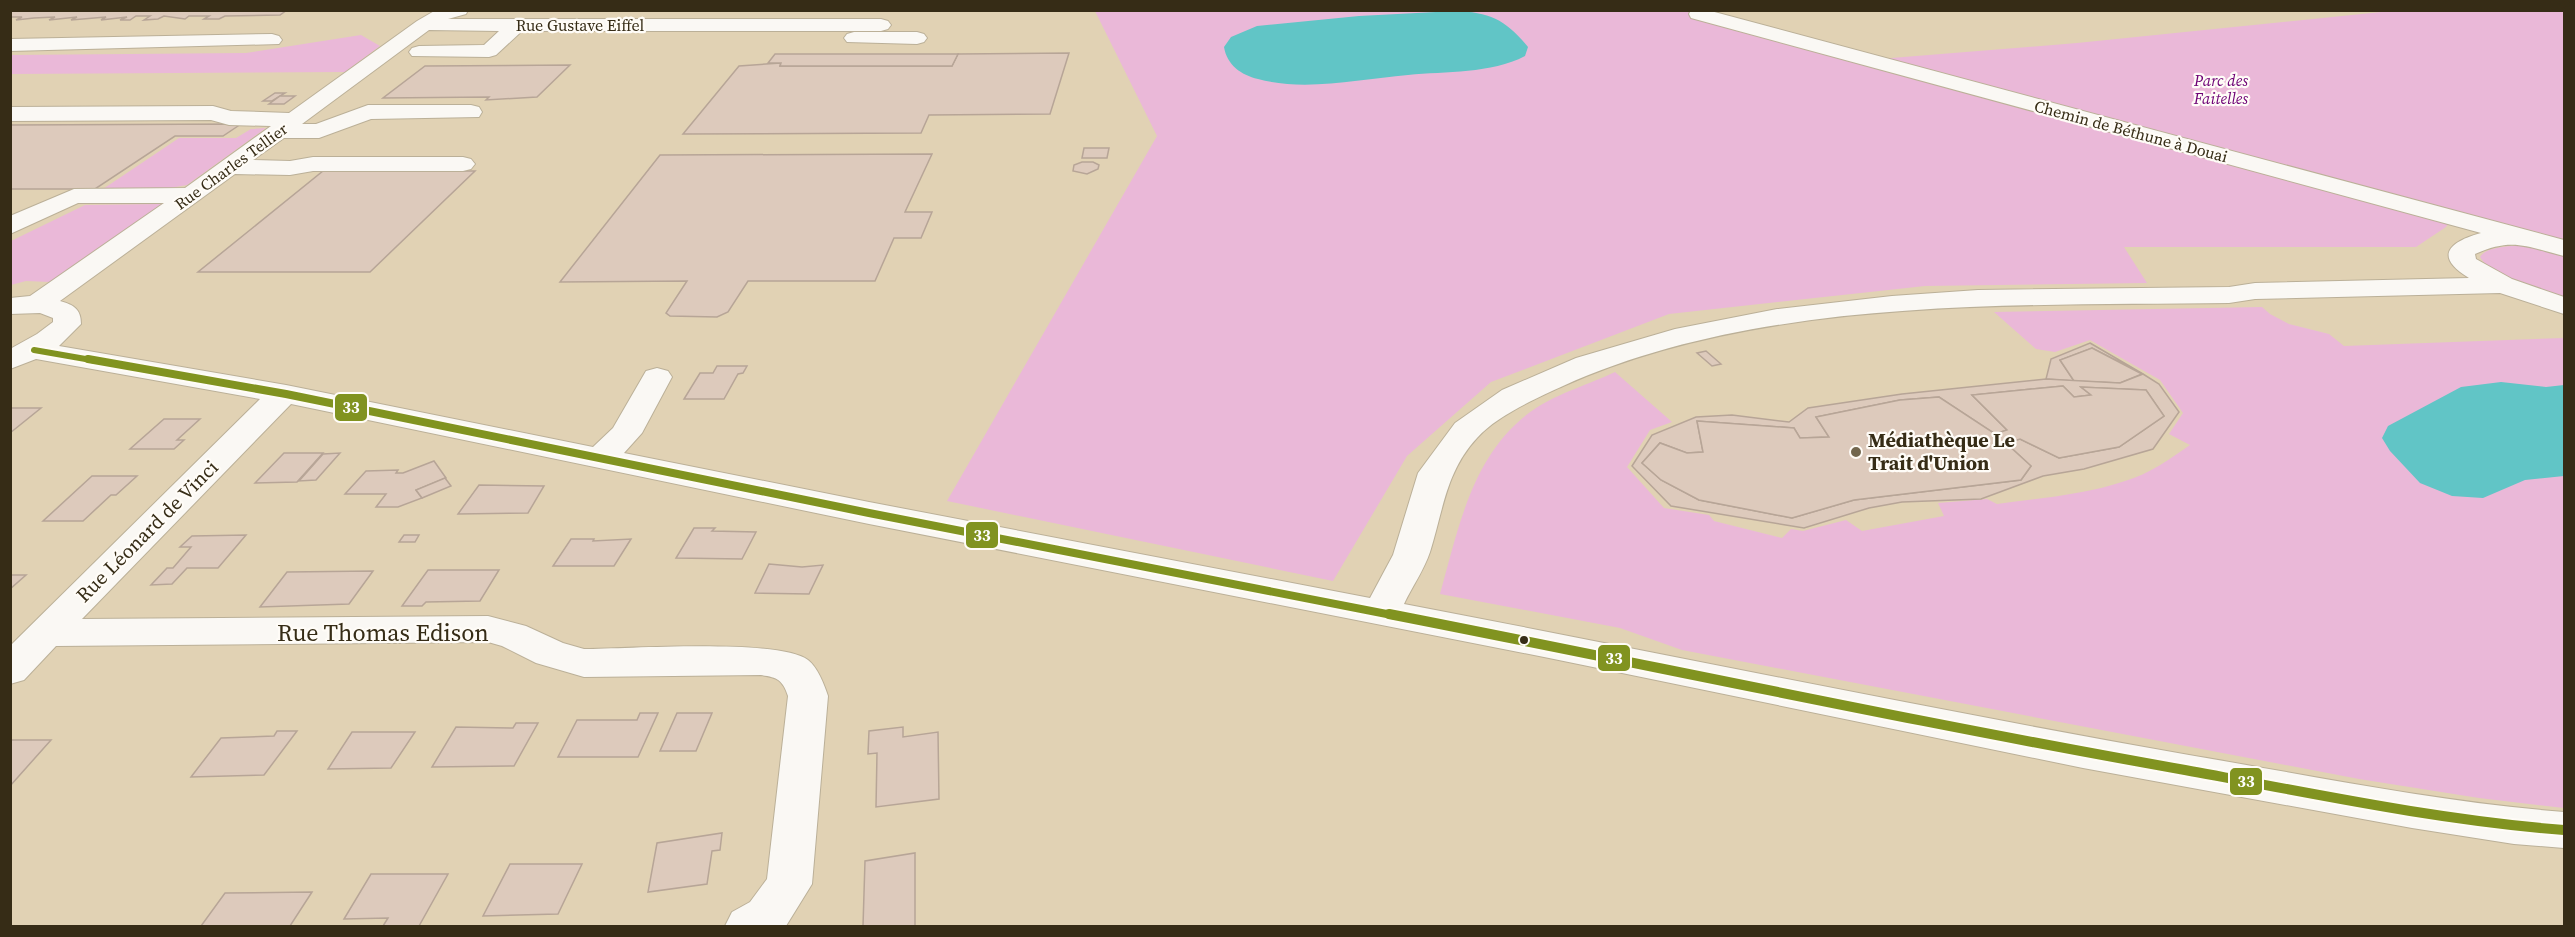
<svg xmlns="http://www.w3.org/2000/svg" width="2575" height="937" font-family="'Source Serif 4',serif">
<style>
.green{fill:#eab8d8}
.water{fill:#61c5c6}
.building{fill:#ddcabc;stroke:#b7a597;stroke-width:1.5;fill-rule:evenodd}
.lines{fill:none;stroke-linecap:round;stroke-linejoin:round}
.minor-casing{stroke:#bbb098;stroke-width:2}
.minor{fill:#faf8f4;fill-rule:evenodd}
.bus-1-far2-casing{stroke:#fffcf7;stroke-width:10}
.bus-1-far1-casing{stroke:#fffcf7;stroke-width:12}
.bus-1-casing{stroke:#fffcf7;stroke-width:14}
.bus-1-far2{stroke:#819320;stroke-width:6}
.bus-1-far1{stroke:#819320;stroke-width:8}
.bus-1{stroke:#819320;stroke-width:10}
.poi-dot{fill:#72664d;stroke:#fffcf7;stroke-width:2}
.bus-dot{fill:#362c16;stroke:#fffcf7;stroke-width:2}
.labels{text-anchor:middle;dominant-baseline:central;stroke-width:4.5;stroke-linejoin:round;paint-order:stroke}
.far-street-label{font-size:16px;fill:#362c16;stroke:#fffcf7}
.far-park-label{font-size:16px;font-style:italic;fill:#6d0075;stroke:#fffcf7}
.poi-label{font-size:20px;font-weight:bold;fill:#362c16;stroke:#fffcf7;text-anchor:start}
.street-label{font-size:20px;fill:#362c16;stroke:#fffcf7}
.near-street-label{font-size:24px;fill:#362c16;stroke:#fffcf7}
.line-badge{stroke:#fffcf7;stroke-width:2}
.badge-label{font-size:16px;text-anchor:middle;font-weight:bold;fill:#fff}
</style>
<rect width="100%" height="100%" fill="#e1d2b4"/>
<g class="green">
<polygon points="1095,11 1696,11 1879,59 2077,43 2391,11 2564,11 2564,242 2456,213 2446,227 2416,247 2124,247 2147,283 1925,286 1669,314 1491,382 1407,456 1333,581 947,501 1157,136"/>
<polygon points="361,35 380,46 345,72 11,74 11,55 246,53"/>
<polygon points="266,128 187,185 164,189 103,189 179,138 236,138 251,129"/>
<polygon points="162,204 50,282 26,281 11,285 11,241 85,205"/>
<path d="M2518 245 2538 246 2564 253V298C2538 290 2496 282 2480 257 2486 247 2506 247 2518 245Z"/>
<path d="M2262 307 2270 314 2289 324 2329 334 2344 346 2564 338V808L2479 798 2359 779 1682 650 1620 628 1440 594C1459 526 1473 450 1536 408 1557 394 1592 383 1615 372L1672 422 1650 430 1627 467 1664 508 1709 515 1714 521 1782 538 1791 529 1803 531 1846 520 1862 531 1944 516 1938 503 1987 499 1997 504C2040 498 2084 495 2125 481 2149 474 2170 459 2190 445L2169 434 2183 413 2160 380 2090 340 2055 352 2036 349 1994 312Z"/>
</g>
<g class="water">
<path d="M1455 11C1490 12 1506 20 1528 47L1525 56C1491 74 1446 71 1408 75 1360 79 1305 92 1258 79 1241 75 1227 65 1224 47L1231 37 1257 26 1359 16Z"/>
<polygon points="2501,382 2546,387 2564,385 2564,476 2525,480 2483,498 2452,496 2420,483 2390,451 2382,438 2388,426 2461,387"/>
</g>
<g class="building">
<polygon points="10,10 287,10 280,15 225,16 219,19 204,19 209,16 189,16 185,19 164,16 158,19 144,20 150,16 136,16 130,20 120,20 127,17 101,20 106,17 71,20 77,17 49,20 55,17 34,18 16,20 22,17 10,17"/>
<polygon points="1069,53 1050,114 929,115 921,133 683,134 739,66 781,63 780,66 952,66 958,54"/>
<polygon points="775,54 958,54 952,66 780,66 781,63 768,63"/>
<polygon points="570,65 537,97 486,100 489,97 383,98 425,66"/>
<polygon points="275,93 285,93 272,101 263,101"/>
<polygon points="280,96 295,96 284,104 269,104"/>
<polygon points="241,124 223,136 175,136 95,189 10,189 10,125"/>
<polygon points="1084,148 1109,148 1107,158 1082,158"/>
<polygon points="932,154 905,212 932,212 921,238 894,238 875,281 748,281 728,312 717,317 670,316 666,313 687,281 560,282 660,155"/>
<polygon points="1082,162 1093,162 1099,165 1098,169 1087,174 1073,171 1074,165"/>
<polygon points="323,171 475,171 370,272 198,272"/>
<polygon points="2090,343 2143,374 2092,348 2060,360 2074,381 2046,379 2051,359"/>
<polygon points="2092,348 2142,374 2120,383 2074,381 2060,360"/>
<polygon points="1706,351 1721,364 1712,366 1697,353"/>
<polygon points="717,366 747,366 743,373 738,374 724,399 684,399 700,373 713,373"/>
<path d="M2143 374 2159 384 2179 412 2153 449 2084 469 2043 476 1981 499 1902 502 1869 508 1804 528 1671 506 1632 466 1652 435 1696 417 1732 415 1789 422 1808 408 1902 394 2046 379 2120 383ZM2063 386 2074 397 2091 395 2081 387 2146 390 2164 416 2119 447 2059 458 2020 439 2006 443 2031 466 2021 480 1854 500 1792 518 1699 500 1661 480 1642 463 1660 443 1687 453 1703 452 1697 421 1794 428 1800 438 1829 437 1816 417 1900 400 1939 397 1995 434 2007 430 1972 395Z"/>
<polygon points="2063,386 2074,397 2091,395 2081,387 2146,390 2164,416 2119,447 2059,458 2020,439 2006,443 2031,466 2021,480 1854,500 1792,518 1699,500 1661,480 1642,463 1660,443 1687,453 1703,452 1697,421 1794,428 1800,438 1829,437 1816,417 1900,400 1939,397 1995,434 2007,430 1972,395"/>
<polygon points="10,408 41,408 10,433"/>
<polygon points="164,419 200,419 177,440 184,440 174,449 130,449"/>
<polygon points="284,453 323,453 297,482 255,483"/>
<polygon points="340,453 316,480 299,481 323,454"/>
<polygon points="434,461 446,478 416,490 422,498 398,507 376,507 386,494 345,494 366,471 398,470 396,473 403,473"/>
<polygon points="92,476 137,476 116,495 111,495 83,521 43,521"/>
<polygon points="445,478 451,486 422,498 416,490"/>
<polygon points="479,485 544,486 528,513 458,514"/>
<polygon points="694,528 715,528 712,531 756,532 742,559 676,558"/>
<polygon points="246,535 218,568 187,568 172,584 151,585 167,568 173,568 191,547 180,547 192,536"/>
<polygon points="404,535 419,535 415,542 399,542"/>
<polygon points="571,539 594,539 593,541 631,539 614,566 553,566"/>
<polygon points="769,564 802,567 823,565 809,594 755,593"/>
<polygon points="428,570 499,570 480,601 426,602 422,606 402,606"/>
<polygon points="373,571 349,604 260,607 287,572"/>
<polygon points="10,575 26,575 10,589"/>
<polygon points="640,713 658,713 638,757 558,757 577,720 637,720"/>
<polygon points="677,713 712,713 696,751 660,751"/>
<polygon points="516,723 538,723 514,766 432,767 456,727 513,728"/>
<polygon points="903,727 903,737 938,732 939,799 876,807 877,753 868,754 869,731"/>
<polygon points="277,731 297,731 264,775 191,777 221,738 274,736"/>
<polygon points="352,732 415,732 391,768 328,769"/>
<polygon points="10,740 51,740 10,786"/>
<polygon points="722,833 720,850 712,851 707,884 648,892 657,843"/>
<polygon points="915,853 915,926 863,926 865,861"/>
<polygon points="510,864 582,864 558,914 483,916"/>
<polygon points="371,874 448,874 419,926 383,926 388,918 344,919"/>
<polygon points="312,892 290,926 201,926 225,893"/>
</g>
<g class="lines">
<g class="minor-casing">
<g id="minor">
<path d="M436 10H468L466 14 448 19H881L888 21 891 25 888 29 881 31H522L496 55 489 57 412 56 409 52 412 48 419 46 484 45 499 31 429 30 302 124H316L368 105H471L479 107 482 112 479 117 371 119 319 138H284L253 160 290 161 313 157H463L471 159 475 164 471 169 463 171H313L290 175 235 174 60 301C74 305 81 309 81 324L59 346 286 385 593 447 613 428 646 371 657 368 668 371 672 377 642 433 624 453 869 502 1370 598 1393 555 1418 473 1455 423 1502 390 1576 358 1675 329 1777 309 1892 296 1978 290 2229 287 2255 283 2469 278C2434 257 2448 242 2481 233L1691 18 1689 14 1691 10H1707L2564 240V256C2527 247 2513 237 2475 254L2476 259 2512 279 2564 297V314L2500 293 2255 299 2229 303C2015 306 1762 296 1563 386 1537 398 1496 416 1477 438 1446 471 1443 511 1430 552 1424 570 1412 587 1404 604 1666 654 1927 709 2189 755 2314 776 2438 802 2564 812V848L2514 844 2412 828 2083 768 1549 658 869 524 291 404 82 619 488 616 526 626 563 643 584 649C627 649 779 638 808 660 818 668 824 684 828 696L812 884 786 926H725L732 912 750 902 767 879 788 696C783 680 777 677 761 675L584 677 536 663 502 646 488 642 56 646 24 680 10 684V646L260 399 36 359 10 369V349L37 334 53 322V318L40 313 10 314V298L30 296 164 203H78L10 234V216L74 189 185 188 271 126 229 125 211 120 10 121V107L213 106 231 111 289 113 417 21Z"/>
<polygon points="854,32 917,32 924,34 927,38 924,42 917,44 847,42 844,38 847,34"/>
<polygon points="272,34 279,36 282,40 279,44 10,51 10,39"/>
</g>
</g>
<use href="#minor" class="minor"/>
<g class="bus-1-far2-casing">
<polyline id="bus-1-far2" points="34,350 97,361"/>
</g>
<g class="bus-1-far1-casing">
<polyline id="bus-1-far1" points="88,359 286,394 869,513 1397,616"/>
</g>
<g class="bus-1-casing">
<path id="bus-1" d="M1389 614C1655 666 1919 723 2185 770 2311 793 2436 820 2564 830"/>
</g>
<use href="#bus-1-far2" class="bus-1-far2"/>
<use href="#bus-1-far1" class="bus-1-far1"/>
<use href="#bus-1" class="bus-1"/>
</g>
<circle class="poi-dot" cx="1856" cy="452" r="6"/>
<circle class="bus-dot" cx="1524" cy="640" r="5"/>
<g class="labels">
<g class="far-street-label">
<text x="580" y="25">Rue Gustave Eiffel</text>
<text transform="translate(2131 131) rotate(15)">Chemin de Béthune à Douai</text>
<text transform="translate(231 166) rotate(-36)">Rue Charles Tellier</text>
</g>
<g class="far-park-label">
<text x="2221" y="80">Parc des<tspan x="2221" dy="18">Faitelles</tspan></text>
</g>
<g class="poi-label">
<text x="1868" y="440">Médiathèque Le<tspan x="1868" dy="23">Trait d'Union</tspan></text>
</g>
<g class="street-label">
<text transform="translate(147 531) rotate(-45)">Rue Léonard de Vinci</text>
</g>
<g class="near-street-label">
<text x="383" y="632">Rue Thomas Edison</text>
</g>
</g>
<g class="line-badge">
<rect x="334" y="393" width="34" height="29" rx="6" fill="#819320"/>
<rect x="965" y="521" width="34" height="28" rx="6" fill="#819320"/>
<rect x="1597" y="644" width="34" height="28" rx="6" fill="#819320"/>
<rect x="2229" y="767" width="34" height="29" rx="6" fill="#819320"/>
</g>
<g class="badge-label">
<text x="351" y="413">33</text>
<text x="982" y="541">33</text>
<text x="1614" y="664">33</text>
<text x="2246" y="787">33</text>
</g>
<rect width="2575" height="937" fill="none" stroke="#362c16" stroke-width="24"/>
</svg>
